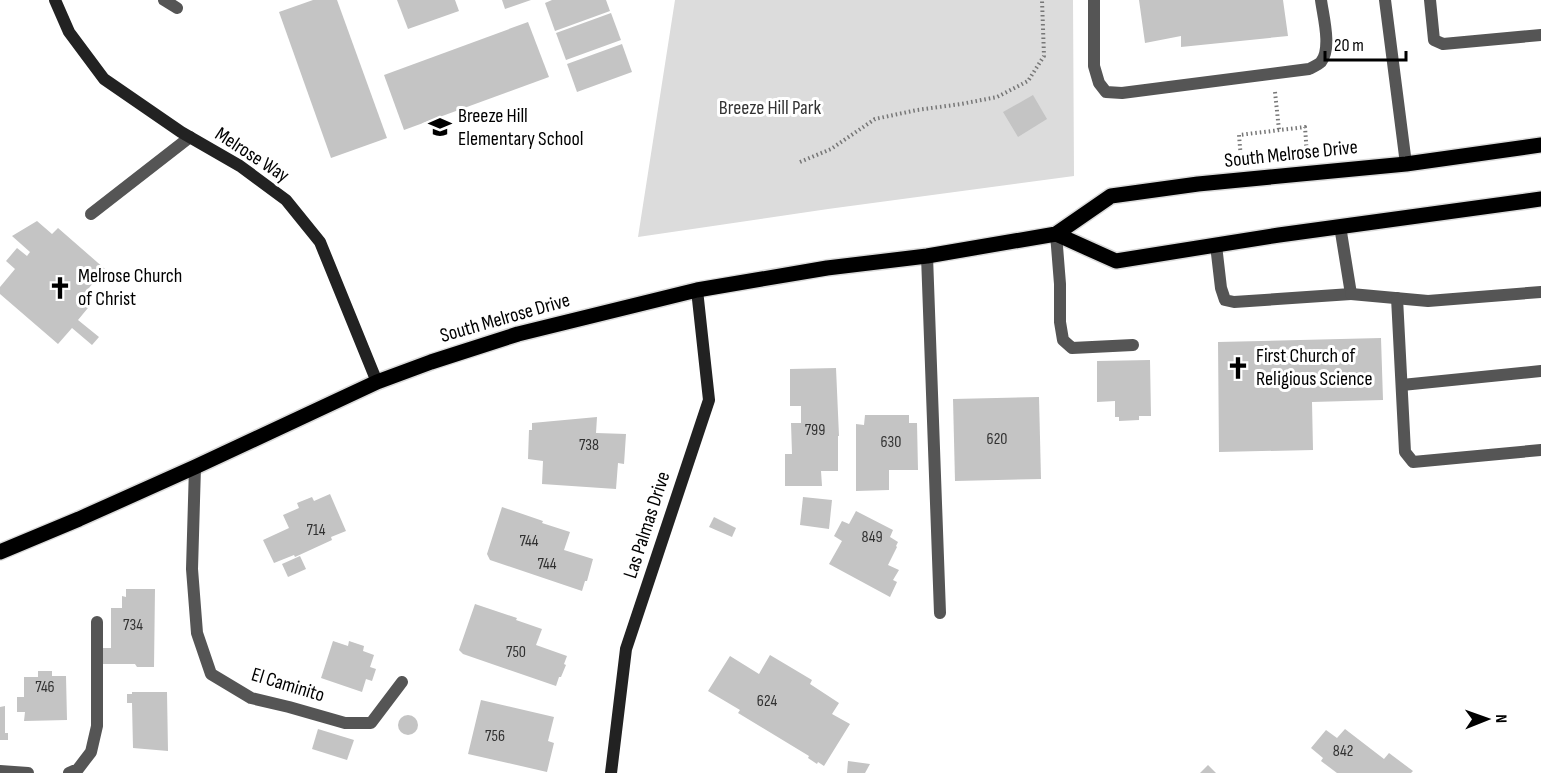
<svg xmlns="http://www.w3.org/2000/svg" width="1541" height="773" font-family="'Sofia Sans Condensed',sans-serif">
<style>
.green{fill:#dcdcdc}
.building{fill:#c4c4c4}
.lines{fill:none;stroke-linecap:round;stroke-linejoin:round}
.primary-casing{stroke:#dbdbdb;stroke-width:18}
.path{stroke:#777;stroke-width:4;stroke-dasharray:1.5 3;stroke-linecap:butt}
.lane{stroke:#555;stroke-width:12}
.secondary{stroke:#222;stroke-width:12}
.primary{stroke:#000;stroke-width:15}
.labels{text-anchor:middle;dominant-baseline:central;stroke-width:6;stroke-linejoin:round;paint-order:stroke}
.number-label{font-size:16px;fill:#313131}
.park-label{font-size:20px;fill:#333;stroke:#fff}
.poi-label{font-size:20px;fill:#000;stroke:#fff;text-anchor:start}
.street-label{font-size:20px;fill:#000;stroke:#fff}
</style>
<rect width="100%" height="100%" fill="#fff"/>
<polygon class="green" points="675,0 1073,0 1074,176 828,209 638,237"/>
<g class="building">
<polygon points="313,0 337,0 387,138 331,158 279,12"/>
<polygon points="397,0 455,0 459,11 408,29"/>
<polygon points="502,0 531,0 505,9"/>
<polygon points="552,0 606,0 610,11 555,31 545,3"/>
<polygon points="1139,0 1283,0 1288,36 1181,47 1181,36 1145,43"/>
<polygon points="611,13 621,40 566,60 556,33"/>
<polygon points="528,22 549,77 404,130 384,75"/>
<polygon points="622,44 632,72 577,92 567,64"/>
<polygon points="1033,95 1047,119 1018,137 1003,112"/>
<polygon points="37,221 52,234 58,228 105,269 83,295 92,303 78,320 99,337 92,345 72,328 58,344 0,294 0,287 15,269 6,261 17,248 27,256 30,252 12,236"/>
<polygon points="1381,338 1383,400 1312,402 1313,450 1219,452 1218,342"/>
<polygon points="1150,360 1151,416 1139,416 1139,420 1119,421 1119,417 1115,417 1115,401 1097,402 1097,361"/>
<polygon points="836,368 839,436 838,436 838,471 821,471 822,486 785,486 785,454 792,454 791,423 801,423 801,406 790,406 790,369"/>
<polygon points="1039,397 1041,479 955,481 953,399"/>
<polygon points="865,415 909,415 909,423 917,423 918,470 889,470 889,490 856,491 856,424 864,425"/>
<polygon points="597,417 596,433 626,434 624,464 618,463 616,489 542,484 543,461 528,459 529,430 532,430 532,423"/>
<polygon points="330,494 346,531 331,537 332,540 295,557 294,555 274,563 263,540 289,528 283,515 299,508 297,503 312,497 314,501"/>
<polygon points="803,497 832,500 829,529 800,525"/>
<polygon points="502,507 543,521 542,523 570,532 564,550 593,559 587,581 585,581 582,591 490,560 487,554"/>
<polygon points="856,511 893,530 890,537 898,542 896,546 897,547 888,565 899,570 893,580 897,582 890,597 829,564 842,541 834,536 842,521 849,524"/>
<polygon points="714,517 736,528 732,537 709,527"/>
<polygon points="300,556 306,569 288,577 282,564"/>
<polygon points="126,589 155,589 154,667 137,667 135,664 103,664 103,648 111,648 111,608 122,608 122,596 126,597"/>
<polygon points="475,604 517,618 516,620 542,629 536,645 567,656 564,664 566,665 561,677 559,677 556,686 463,654 459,650"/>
<polygon points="333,641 348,646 349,641 364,646 363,651 374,655 370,667 376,669 372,681 366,679 362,692 321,678"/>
<polygon points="770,655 812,680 810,684 839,703 832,714 850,724 824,766 818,762 817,764 808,758 809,756 738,713 740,710 708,691 730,656 759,674"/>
<polygon points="38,671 52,671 52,676 66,676 67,720 24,721 25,712 17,712 17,697 24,697 24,677 38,677"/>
<polygon points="132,692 167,692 168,751 133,748 132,703 127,703 127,694 132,694"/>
<polygon points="481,700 554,717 548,741 554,743 547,772 468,754"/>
<polygon points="5,706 5,733 8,733 8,740 0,740 0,707"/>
<circle cx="408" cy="725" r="10"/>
<polygon points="318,729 354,740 347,760 312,749"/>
<polygon points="1345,729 1384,759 1389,753 1413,771 1411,773 1337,773 1321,761 1323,758 1311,748 1326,730 1337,738"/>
<polygon points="848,761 870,764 865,773 847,773"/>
<polygon points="1208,765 1216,773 1200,773"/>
</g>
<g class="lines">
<g class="primary-casing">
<g id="primary">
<polyline points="1056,234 1116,261 1279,235 1541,199"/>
<polyline points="0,552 79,519 195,467 377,382 431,362 518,334 697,290 827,268 927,256 1056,234 1111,196 1198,184 1406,164 1541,145"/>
</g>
</g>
<g class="path">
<polyline points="1275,92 1279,130"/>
<polyline points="1241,159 1239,135 1305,127 1307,155"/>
<polyline points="800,162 831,149 875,119 917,110 961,104 997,97 1028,81 1044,56 1042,0"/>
</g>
<g class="lane">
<polyline points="164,0 177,8"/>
<path d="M1094 0V66L1099 83 1106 92 1122 93 1309 69C1313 67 1318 65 1321 62 1332 48 1323 16 1321 0"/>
<polyline points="1385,0 1406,164"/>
<polyline points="1430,0 1434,40 1443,44 1541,35"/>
<polyline points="91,214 190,137"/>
<polyline points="1056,234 1060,284 1060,322 1063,340 1072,348 1133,345"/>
<polyline points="1216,245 1221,288 1225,300 1234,302 1351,294 1340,226"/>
<polyline points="927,256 940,613"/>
<polyline points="1351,294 1428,301 1541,292"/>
<polyline points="1397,298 1405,452 1413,462 1541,450"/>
<polyline points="1402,385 1541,371"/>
<polyline points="195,467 192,569 197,633 211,674 251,698 289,707 345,723 371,723 402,682"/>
<polyline points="0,771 28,773"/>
<polyline points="69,773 78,769 91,752 97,726 97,622"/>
</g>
<g class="secondary">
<polyline points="55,0 69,32 104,79 181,132 240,166 286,200 320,242 377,382"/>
<polyline points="611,773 626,649 709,400 697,290"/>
</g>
<use href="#primary" class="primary"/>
</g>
<defs>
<g id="school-bare" transform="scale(1.8)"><path d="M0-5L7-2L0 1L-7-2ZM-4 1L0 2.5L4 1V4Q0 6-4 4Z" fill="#000" stroke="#fff" stroke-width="2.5" paint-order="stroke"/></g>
<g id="church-bare" transform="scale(1.8)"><path d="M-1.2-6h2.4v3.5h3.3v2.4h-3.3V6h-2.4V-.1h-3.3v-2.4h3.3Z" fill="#000" stroke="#fff" stroke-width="2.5" paint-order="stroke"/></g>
</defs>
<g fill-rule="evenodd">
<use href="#school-bare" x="440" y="127"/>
<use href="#church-bare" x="60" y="288"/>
<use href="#church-bare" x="1238" y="368"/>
</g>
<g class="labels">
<g class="number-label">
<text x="815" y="430">799</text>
<text x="997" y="439">620</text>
<text x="891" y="442">630</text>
<text x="589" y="445">738</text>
<text x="316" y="530">714</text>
<text x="872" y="537">849</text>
<text x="529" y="541">744</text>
<text x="547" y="564">744</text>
<text x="133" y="625">734</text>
<text x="516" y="652">750</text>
<text x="45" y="687">746</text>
<text x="767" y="701">624</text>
<text x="495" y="736">756</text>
<text x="1343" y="751">842</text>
</g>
<g class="park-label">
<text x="770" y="108">Breeze Hill Park</text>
</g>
<g class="poi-label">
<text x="458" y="116">Breeze Hill<tspan x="458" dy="23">Elementary School</tspan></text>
<text x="78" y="276">Melrose Church<tspan x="78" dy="23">of Christ</tspan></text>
<text x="1256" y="356">First Church of<tspan x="1256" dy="23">Religious Science</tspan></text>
</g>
<g class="street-label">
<text transform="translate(1291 154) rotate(-6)">South Melrose Drive</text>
<text transform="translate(252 155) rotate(33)">Melrose Way</text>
<text transform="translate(505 318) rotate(-16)">South Melrose Drive</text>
<text transform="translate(647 525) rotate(-72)">Las Palmas Drive</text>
<text transform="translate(288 685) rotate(17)">El Caminito</text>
</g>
</g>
<g transform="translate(1487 719) rotate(89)" stroke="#ffffff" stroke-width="4.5" paint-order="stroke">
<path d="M0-4.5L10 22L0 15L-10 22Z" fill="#000000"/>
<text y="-9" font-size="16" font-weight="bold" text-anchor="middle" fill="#000000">N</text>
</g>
<path d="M1325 51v9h81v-9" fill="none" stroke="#000000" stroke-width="3"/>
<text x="1334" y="51" font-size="18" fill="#000000" stroke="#ffffff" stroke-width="4.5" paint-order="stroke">20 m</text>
</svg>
